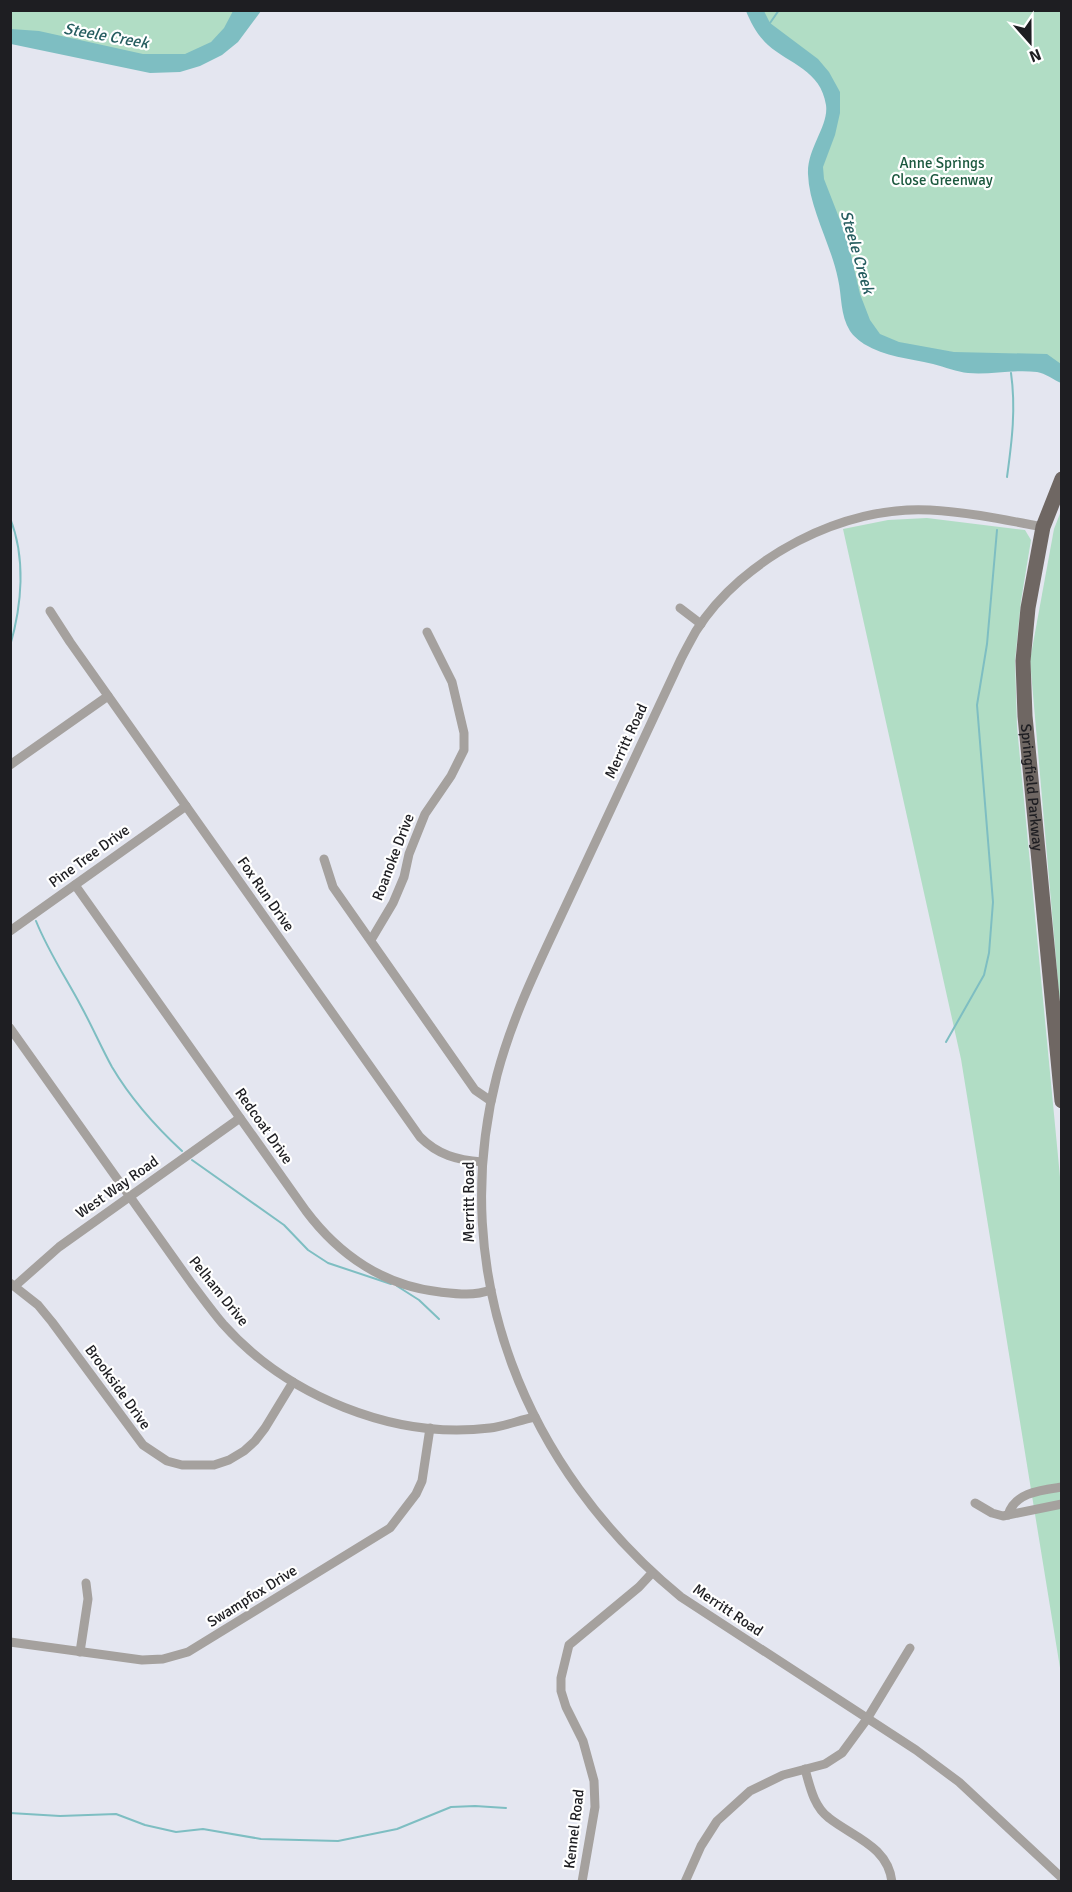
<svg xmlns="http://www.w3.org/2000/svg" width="1072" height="1892" font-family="Signika,sans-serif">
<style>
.green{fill:#b1ddc5}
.water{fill:#7ebec2}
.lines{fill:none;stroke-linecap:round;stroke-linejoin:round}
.stream{stroke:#7ebec2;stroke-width:2}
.street{stroke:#a5a19e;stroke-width:9}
.primary{stroke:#6f6763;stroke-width:15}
.labels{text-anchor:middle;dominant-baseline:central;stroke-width:4.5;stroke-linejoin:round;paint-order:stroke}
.park-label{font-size:15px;fill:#1b583e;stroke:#fff}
.street-label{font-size:15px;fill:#1e1e22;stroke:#fff}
.water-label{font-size:16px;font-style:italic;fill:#265d60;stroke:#fff}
</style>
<rect width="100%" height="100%" fill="#e4e6f0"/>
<g class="green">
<polygon points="11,11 246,11 190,61 11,36"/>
<polygon points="755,11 1061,11 1061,374 1017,363 873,339 819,192 833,98"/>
<polygon points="1061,511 1061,1016 1030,660 1054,529"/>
<polygon points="927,518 1025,530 1031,540 1021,601 1015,661 1017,727 1062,1198 1061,1674 961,1059 843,529 888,520"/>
</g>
<g class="water">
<polygon points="233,11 261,11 238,42 222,55 200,66 180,72 150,73 11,44 11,29 39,31 143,54 185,54 211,42 224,28"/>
<path d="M746 11H764L770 23 818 59 829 72 840 92V113L835 135 823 167 824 179 847 238 860 294 870 320 880 334 899 342 954 352 1047 354 1061 364V383C1054 380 1045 373 1037 372 1014 369 991 375 968 373 957 372 945 367 933 364 909 358 885 357 864 344 860 341 853 336 850 331 840 315 842 296 838 279 831 244 809 208 808 174 807 148 829 126 826 105 821 70 789 64 768 45 757 35 751 23 746 11Z"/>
</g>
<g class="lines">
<g class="stream">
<polyline points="770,23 779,10"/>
<path d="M1007 477C1012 441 1016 408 1011 373"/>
<path d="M10 518C26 558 22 605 10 646"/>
<path d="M36 921C48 951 66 978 81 1006 92 1026 101 1047 112 1067 131 1099 155 1126 182 1151"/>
<polyline points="946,1042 984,975 989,953 993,902 977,705 987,644 997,530"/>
<polyline points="192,1160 284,1225 308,1250 328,1263 391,1284"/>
<polyline points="397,1286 419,1300 439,1319"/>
<polyline points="10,1813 60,1816 116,1814 145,1825 176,1832 203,1829 261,1839 338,1841 397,1829 451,1807 475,1806 506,1808"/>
</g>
<g class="street">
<path d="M1043 527C1006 520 968 512 930 510 844 505 743 557 696 631 691 640 686 649 681 659 643 739 606 820 568 901 542 957 513 1014 497 1075 446 1274 525 1469 681 1597L916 1750 959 1782 1062 1878"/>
<polyline points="680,608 701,624"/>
<path d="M50 611 70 642 420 1137C438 1155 457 1160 482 1162"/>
<polyline points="10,765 108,696"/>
<polyline points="324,859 333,887 475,1090 491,1101"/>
<path d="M75 885 306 1211C339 1255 384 1286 440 1292 458 1294 474 1296 491 1290"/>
<polyline points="10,931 186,806"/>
<polyline points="371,940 393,903 404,877 409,854 425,814 451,776 464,750 464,733 452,682 427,632"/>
<path d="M10 1028 192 1284C202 1297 212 1311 223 1324 287 1396 394 1440 490 1428 505 1426 520 1420 535 1417"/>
<polyline points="10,1283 38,1305 52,1322 143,1445 167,1461 182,1465 214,1465 229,1460 244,1451 255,1441 265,1428 293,1382"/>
<polyline points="15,1286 59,1247 240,1118"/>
<polyline points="975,1503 992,1513 1003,1516 1062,1504"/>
<path d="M1008 1515C1015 1492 1042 1490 1062 1487"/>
<polyline points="10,1642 142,1660 163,1659 188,1652 390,1528 416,1494 422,1481 430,1428"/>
<polyline points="80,1652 88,1599 86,1583"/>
<path d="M805 1769C810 1787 814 1807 829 1818 853 1837 888 1846 892 1882"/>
<polyline points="582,1882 595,1807 594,1781 583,1741 566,1707 561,1691 561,1678 569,1645 639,1587 652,1573"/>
<polyline points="685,1882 701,1846 717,1821 750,1791 783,1775 825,1764 842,1753 867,1719 910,1648"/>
</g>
<path class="primary" id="s1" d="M1062 479 1043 527 1028 608 1023 661 1025 716 1062 1101"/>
</g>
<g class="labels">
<g class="park-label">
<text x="942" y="163">Anne Springs<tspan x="942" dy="17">Close Greenway</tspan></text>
</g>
<g class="street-label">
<text transform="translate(626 741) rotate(-65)">Merritt Road</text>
<text stroke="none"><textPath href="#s1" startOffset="314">Springfield Parkway</textPath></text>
<text transform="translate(89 856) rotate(-36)">Pine Tree Drive</text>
<text transform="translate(393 857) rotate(-69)">Roanoke Drive</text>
<text transform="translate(266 894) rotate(55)">Fox Run Drive</text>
<text transform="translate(264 1126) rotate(55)">Redcoat Drive</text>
<text transform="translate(117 1187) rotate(-35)">West Way Road</text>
<text transform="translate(469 1202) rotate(-90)">Merritt Road</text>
<text transform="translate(219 1291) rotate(51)">Pelham Drive</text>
<text transform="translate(118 1387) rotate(54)">Brookside Drive</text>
<text transform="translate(252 1596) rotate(-32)">Swampfox Drive</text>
<text transform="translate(728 1610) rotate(34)">Merritt Road</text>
<text transform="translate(574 1829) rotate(-83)">Kennel Road</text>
</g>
<g class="water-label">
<text transform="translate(106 36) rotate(10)">Steele Creek</text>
<text transform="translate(857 252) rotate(74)">Steele Creek</text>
</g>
</g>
<rect width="1072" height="1892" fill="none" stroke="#1e1e22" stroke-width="24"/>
<g transform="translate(1030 42) rotate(159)" stroke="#ffffff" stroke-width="4.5" paint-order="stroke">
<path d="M0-4.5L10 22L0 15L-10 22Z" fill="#1e1e22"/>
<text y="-9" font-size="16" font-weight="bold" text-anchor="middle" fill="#1e1e22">N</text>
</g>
</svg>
